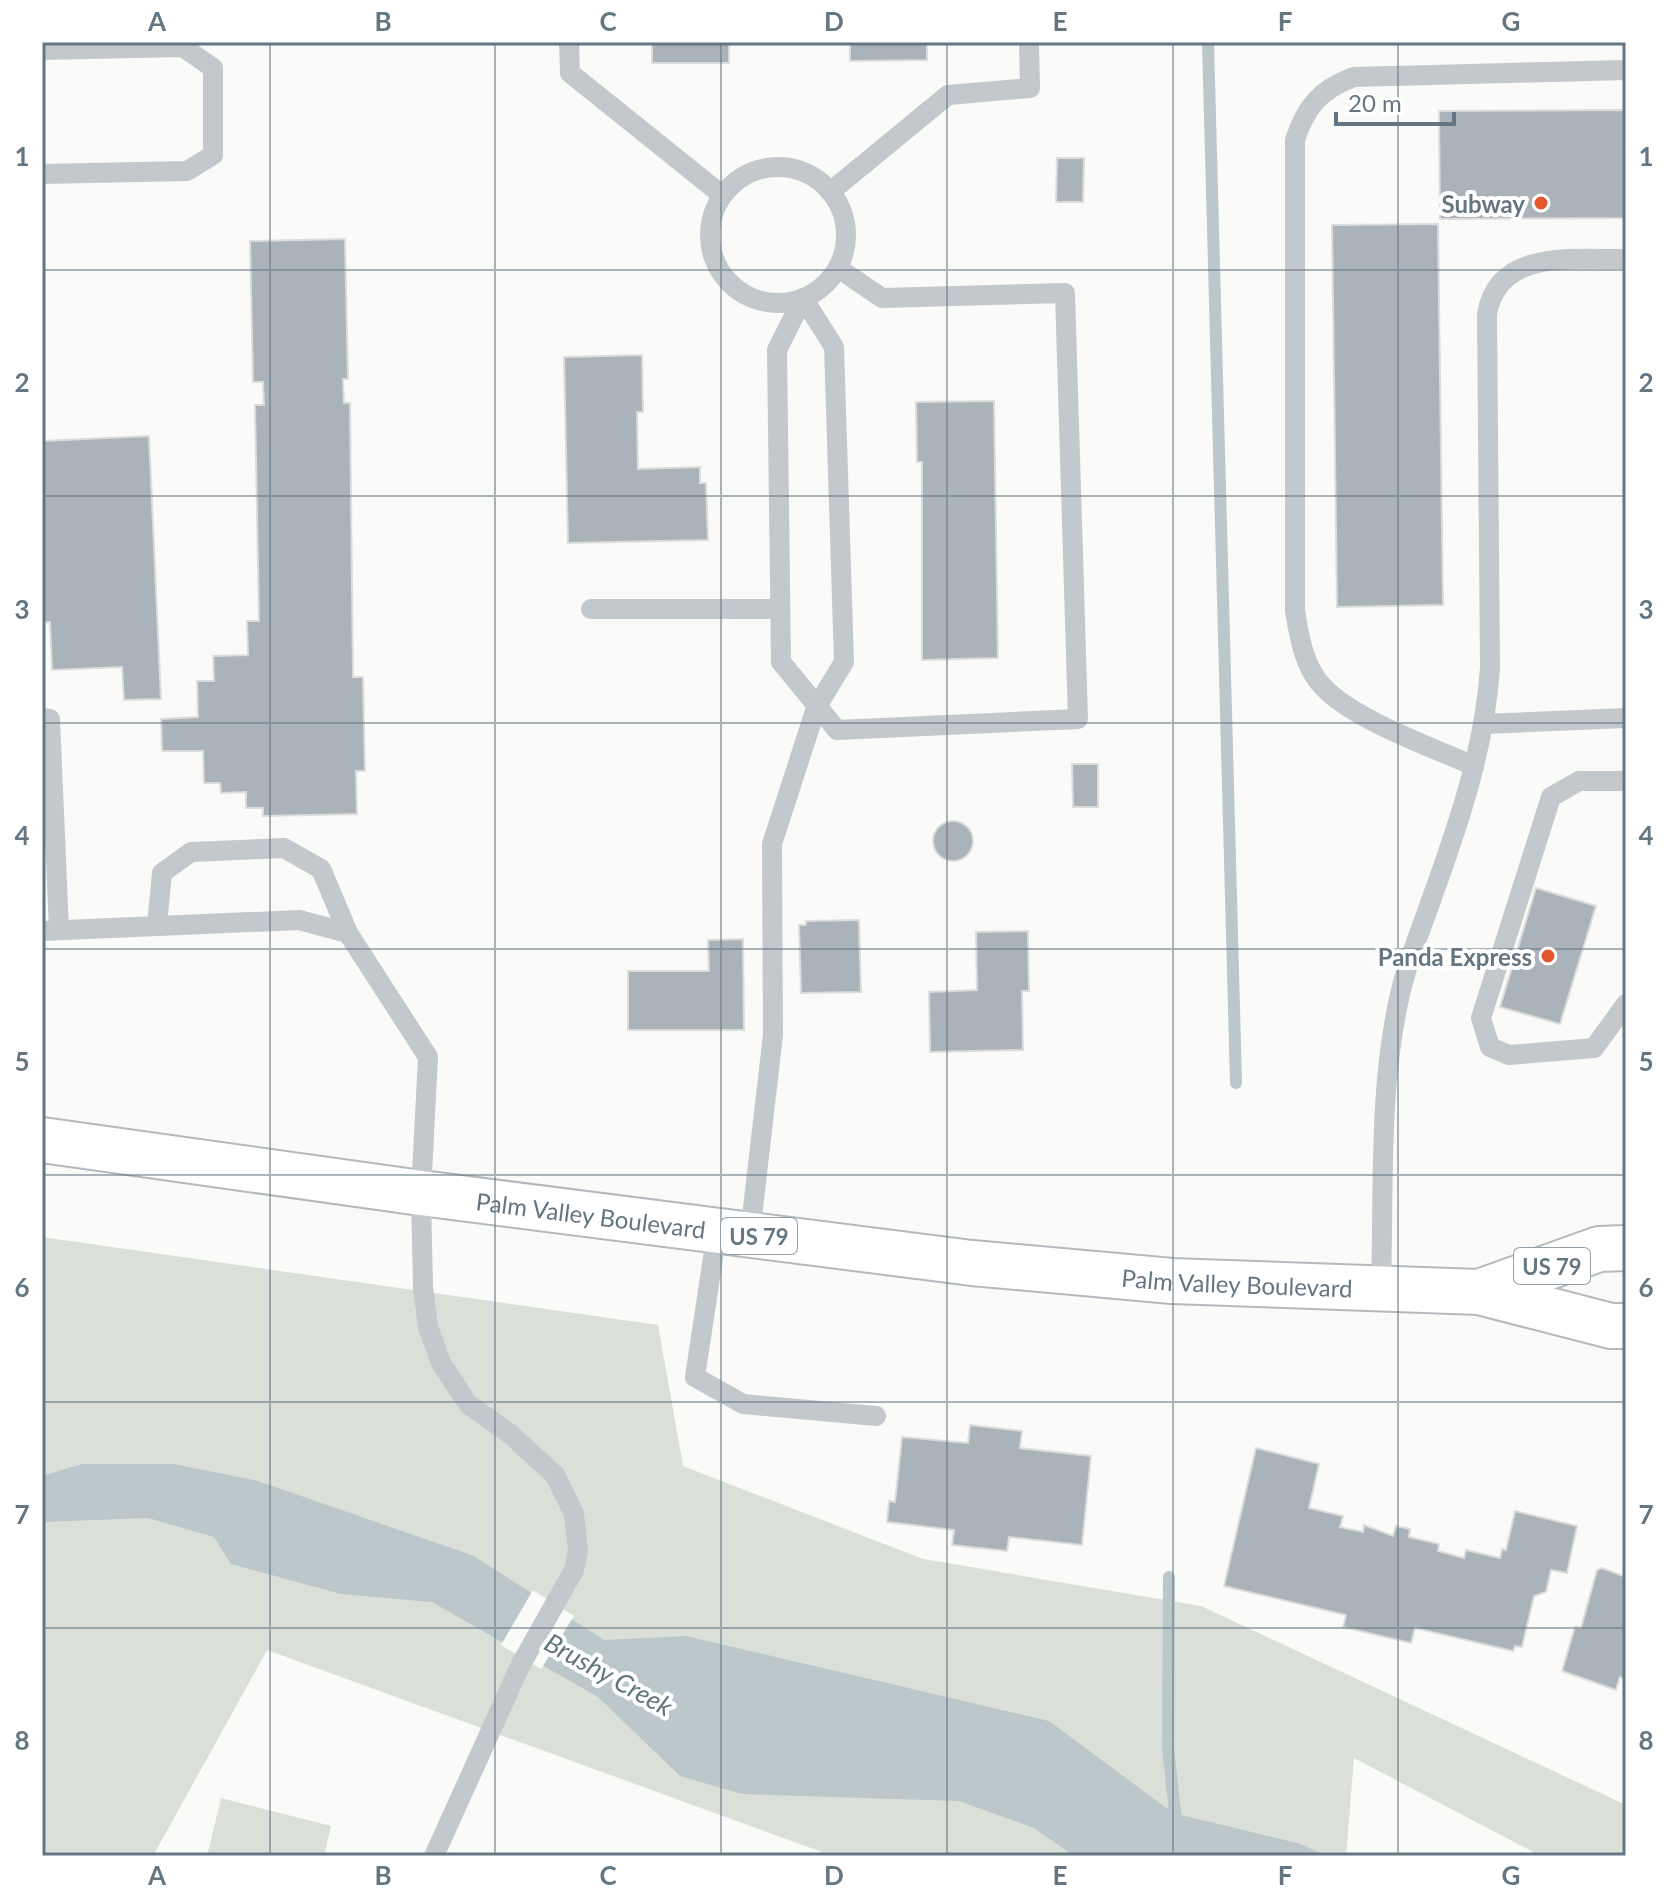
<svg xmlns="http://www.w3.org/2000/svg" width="1668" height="1898" font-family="Lato,sans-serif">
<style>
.green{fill:#dadfd7}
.water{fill:#bbc7cb}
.pier{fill:#fafaf8}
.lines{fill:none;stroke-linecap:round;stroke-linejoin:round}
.stream{stroke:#bbc7cb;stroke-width:12}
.building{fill:#aab3b9;stroke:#dcdcda;stroke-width:2}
.highway-casing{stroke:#b4b9bd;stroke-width:48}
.lane{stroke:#c3c8cc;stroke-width:20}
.highway{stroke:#fff;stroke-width:44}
.grid{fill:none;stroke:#657683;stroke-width:2;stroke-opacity:0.55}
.poi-dot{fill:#e4572e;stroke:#fff;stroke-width:3}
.labels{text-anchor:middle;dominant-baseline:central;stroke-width:8;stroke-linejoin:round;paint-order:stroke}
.shield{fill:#fff;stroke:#939fa8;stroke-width:2}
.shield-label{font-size:22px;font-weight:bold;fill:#657683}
.poi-label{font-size:24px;font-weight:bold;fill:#657683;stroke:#fff;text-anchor:end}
.street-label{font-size:24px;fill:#657683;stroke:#fff}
.water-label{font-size:26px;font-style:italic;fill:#60757c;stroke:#fff}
.neatline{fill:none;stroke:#657683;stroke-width:3}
.grid-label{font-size:26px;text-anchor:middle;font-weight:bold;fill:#657683}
</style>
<rect width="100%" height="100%" fill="#fafaf8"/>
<g class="green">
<polygon points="42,1237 658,1325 683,1466 923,1559 1201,1606 1626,1805 1626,1856 1541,1856 1354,1758 1346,1856 833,1856 267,1650 153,1856 42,1856"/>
<polygon points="221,1798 331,1826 324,1856 207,1856"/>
</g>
<polygon class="water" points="82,1464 173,1464 258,1481 474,1556 604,1640 686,1636 1049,1721 1173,1813 1301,1844 1326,1856 1074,1856 1034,1828 959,1801 742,1794 680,1776 598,1697 432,1602 341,1594 231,1564 214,1537 148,1518 42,1522 42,1476"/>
<polygon class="pier" points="533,1590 574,1616 541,1669 501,1645"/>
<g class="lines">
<g class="stream">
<polyline points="1208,42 1236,1083"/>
<polyline points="1169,1577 1168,1748 1177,1830"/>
</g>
</g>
<g class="building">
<rect x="652" y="42" width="77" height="21"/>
<polygon points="850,42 927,42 927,60 850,61"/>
<polygon points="1626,110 1626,218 1440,219 1439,111"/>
<polygon points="1057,158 1084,158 1083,202 1056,202"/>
<polygon points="1438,224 1443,605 1337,607 1332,225"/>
<polygon points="345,239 348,379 343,379 344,403 350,403 353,677 363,677 365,771 356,771 357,814 263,816 263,808 246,808 246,792 221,793 220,783 204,783 203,751 162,751 161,719 198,717 197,681 214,681 213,656 248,655 247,621 259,621 255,405 264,405 263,382 253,382 250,241"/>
<polygon points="642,355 643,412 637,412 638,469 700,467 700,483 706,483 708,540 568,543 564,357"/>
<polygon points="994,401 998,658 922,660 922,462 917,462 916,402"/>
<polygon points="149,436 161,699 124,700 122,667 52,670 50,622 42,623 42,441"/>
<polygon points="1072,764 1098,764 1098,807 1073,807"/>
<circle cx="953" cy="841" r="20"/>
<polygon points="1536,888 1596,906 1560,1024 1500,1007"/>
<polygon points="859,920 861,992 801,993 799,925 806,925 806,921"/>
<polygon points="1028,931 1029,991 1022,991 1023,1050 930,1052 929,992 977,990 976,932"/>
<polygon points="743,939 744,1030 628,1030 628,971 709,971 708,940"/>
<polygon points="970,1425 1022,1431 1020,1448 1091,1456 1082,1545 1009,1537 1007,1551 952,1545 954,1530 887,1522 889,1501 895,1502 902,1437 968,1443"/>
<polygon points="1256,1448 1319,1464 1309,1508 1343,1516 1340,1527 1363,1532 1364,1525 1393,1536 1396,1526 1410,1529 1409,1537 1439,1544 1438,1551 1464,1558 1466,1550 1500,1558 1502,1549 1506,1550 1515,1511 1577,1526 1567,1573 1551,1570 1546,1592 1534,1596 1522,1647 1515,1646 1513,1651 1415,1628 1411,1643 1343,1627 1346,1615 1224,1586"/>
<polygon points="1602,1568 1623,1576 1626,1570 1626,1679 1620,1677 1616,1690 1562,1671 1575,1627 1581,1628 1597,1570"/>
</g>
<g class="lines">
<g class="highway-casing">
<g id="highway">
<path id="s1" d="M42 1140 421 1193 972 1263 1172 1281 1479 1292 1611 1326H1626"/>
<polyline points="1479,1292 1599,1249 1626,1248"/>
</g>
</g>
<g class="lane">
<polyline points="569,42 570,73 722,195"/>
<polyline points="42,50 183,47 213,68 213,155 187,171 42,174"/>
<circle cx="778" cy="235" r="68"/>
<polyline points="830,192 948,95 1030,88 1029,42"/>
<polyline points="803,298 777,350 781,662 837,730 1078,719 1065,293 882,298 838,268"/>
<polyline points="591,609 780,609"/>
<polyline points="42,718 50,719 59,930"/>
<polyline points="1485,724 1626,718"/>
<path d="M1474 766C1432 747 1345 717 1318 681 1303 661 1299 635 1295 611V140C1306 106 1321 89 1354 77L1626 70"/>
<polyline points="1626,781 1579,781 1551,797 1481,1018 1490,1047 1509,1055 1594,1048 1626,1004"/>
<polyline points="157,925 162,873 191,852 284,848 321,869 348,933"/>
<polyline points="42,931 299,920 348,933 428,1057 421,1193 423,1287 428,1327 441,1363 468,1404 509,1433 555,1475 574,1514 578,1551 574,1570 520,1666 434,1856"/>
<polyline points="717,1231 695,1377 743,1404 876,1416"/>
<polyline points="750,1234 773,1035 772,844 816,708 844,662 834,347 803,298"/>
<path d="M1381 1288C1384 1190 1378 1086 1401 990 1409 956 1423 925 1434 892 1460 820 1485 745 1490 668L1487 314C1498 248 1575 260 1626 259"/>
</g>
<use href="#highway" class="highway"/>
</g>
<path class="grid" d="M270 42V1856M495 42V1856M721 42V1856M947 42V1856M1173 42V1856M1398 42V1856M42 270H1626M42 496H1626M42 723H1626M42 949H1626M42 1175H1626M42 1402H1626M42 1628H1626"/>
<g class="poi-dot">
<circle cx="1541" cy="203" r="8"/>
<circle cx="1548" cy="956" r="8"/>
</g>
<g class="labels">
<g class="shield">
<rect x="721" y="1218" width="76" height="36" rx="6"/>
<rect x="1514" y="1248" width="76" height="36" rx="6"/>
</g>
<g class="shield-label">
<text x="759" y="1236">US 79</text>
<text x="1552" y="1266">US 79</text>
</g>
<g class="poi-label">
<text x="1525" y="203">Subway</text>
<text x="1532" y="956">Panda Express</text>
</g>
<g class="street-label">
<text stroke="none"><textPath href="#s1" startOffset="554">Palm Valley Boulevard</textPath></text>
<text stroke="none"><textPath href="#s1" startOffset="1204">Palm Valley Boulevard</textPath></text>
</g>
<g class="water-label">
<text transform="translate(609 1674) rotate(29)">Brushy Creek</text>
</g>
</g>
<rect width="1668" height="1898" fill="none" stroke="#ffffff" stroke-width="88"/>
<path d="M1336 112v12h118v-12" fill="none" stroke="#657683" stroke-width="4"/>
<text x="1348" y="112" font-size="24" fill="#657683" stroke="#ffffff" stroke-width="6" paint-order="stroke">20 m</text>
<rect x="44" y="44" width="1580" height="1810" class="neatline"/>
<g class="grid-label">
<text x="157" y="31">A</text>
<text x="383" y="31">B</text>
<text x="608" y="31">C</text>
<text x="834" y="31">D</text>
<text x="1060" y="31">E</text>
<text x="1285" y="31">F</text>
<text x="1511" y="31">G</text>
<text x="22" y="166">1</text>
<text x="1646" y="166">1</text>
<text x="22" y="392">2</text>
<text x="1646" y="392">2</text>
<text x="22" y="619">3</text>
<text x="1646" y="619">3</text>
<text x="22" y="845">4</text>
<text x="1646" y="845">4</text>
<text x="22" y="1071">5</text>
<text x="1646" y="1071">5</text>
<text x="22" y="1297">6</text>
<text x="1646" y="1297">6</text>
<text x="22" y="1524">7</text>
<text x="1646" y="1524">7</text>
<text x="22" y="1750">8</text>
<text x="1646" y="1750">8</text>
<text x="157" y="1885">A</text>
<text x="383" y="1885">B</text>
<text x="608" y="1885">C</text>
<text x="834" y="1885">D</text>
<text x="1060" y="1885">E</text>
<text x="1285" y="1885">F</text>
<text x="1511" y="1885">G</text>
</g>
</svg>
